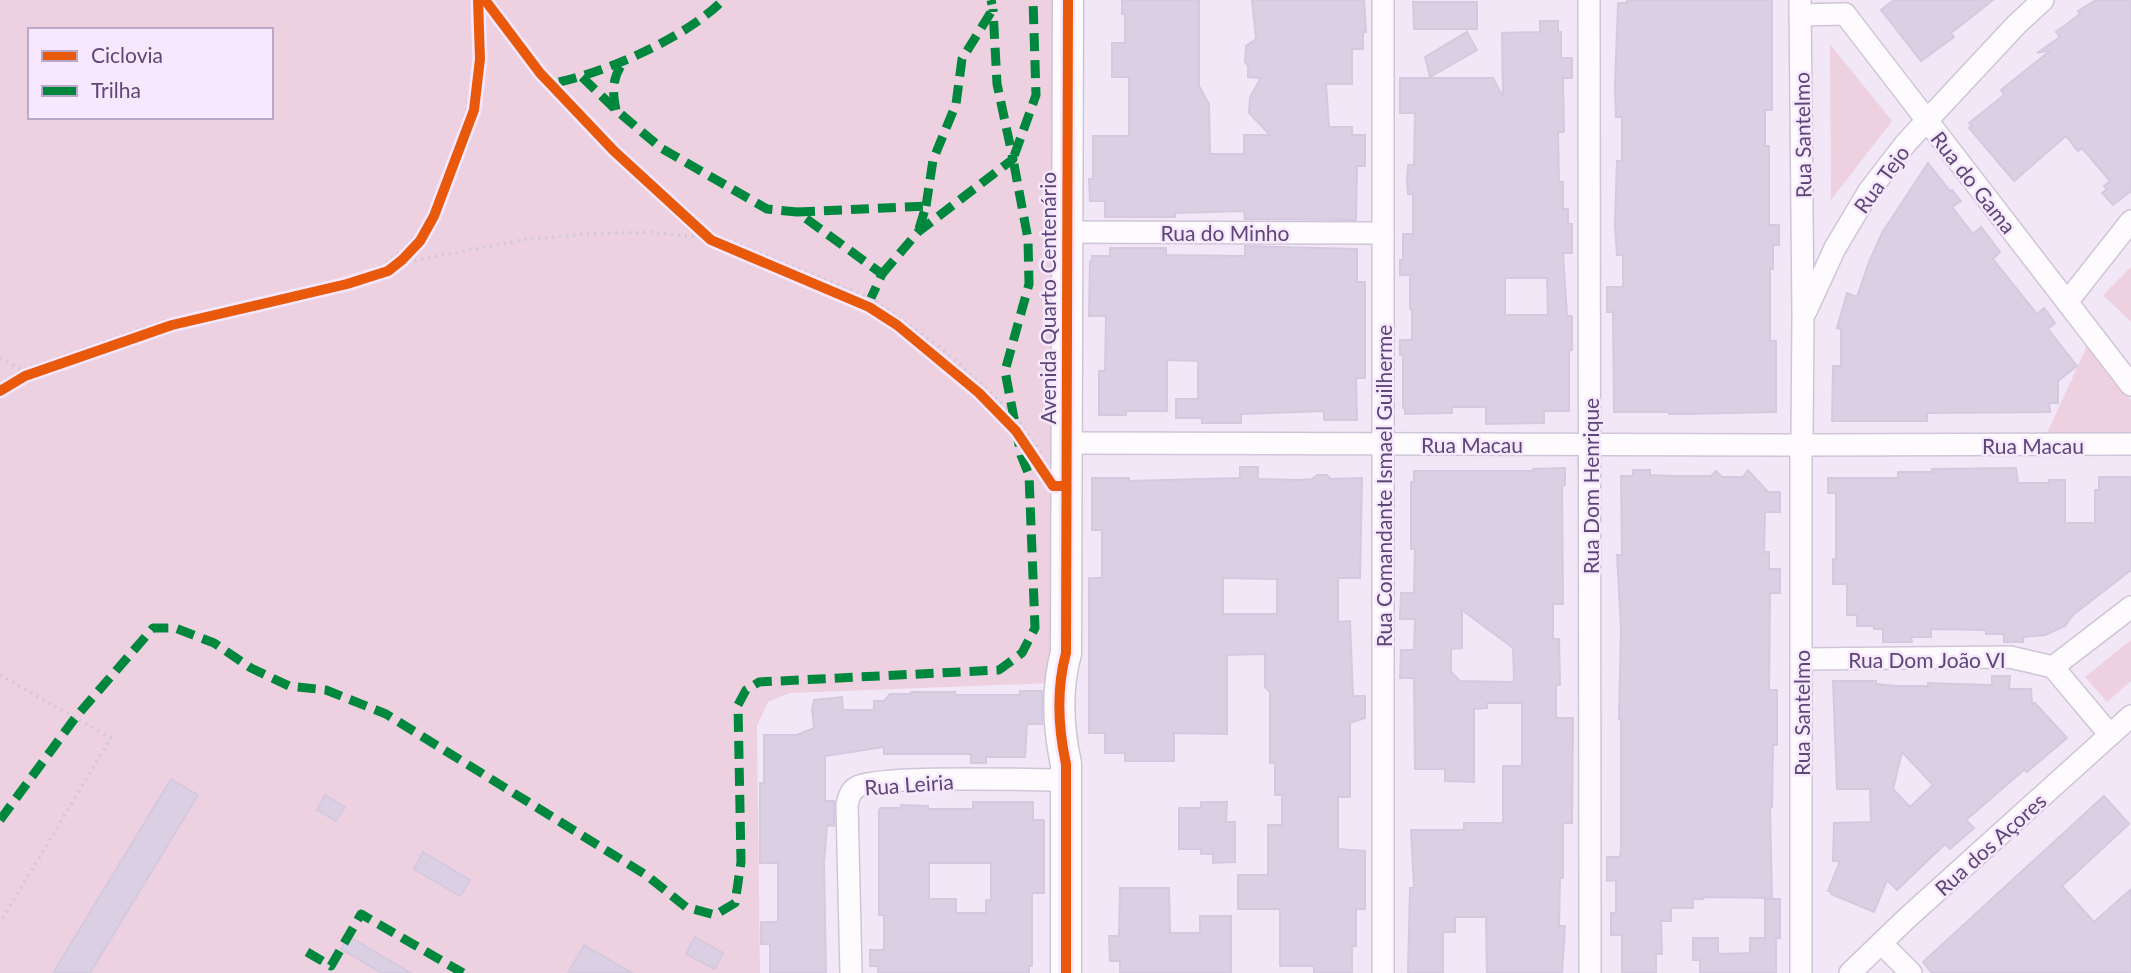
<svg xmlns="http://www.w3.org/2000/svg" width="2131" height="973" font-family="Lato,sans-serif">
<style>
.green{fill:#eed1e0;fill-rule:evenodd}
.building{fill:#dacfe3;stroke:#d5c9e0;stroke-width:2;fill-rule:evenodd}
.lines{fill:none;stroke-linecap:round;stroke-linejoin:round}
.street-casing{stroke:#d0c5d8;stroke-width:24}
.secondary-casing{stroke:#cec4d7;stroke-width:33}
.path{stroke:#d0c9d8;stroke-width:3.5;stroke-dasharray:2 5;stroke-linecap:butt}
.street{stroke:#fdfbfe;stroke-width:21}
.secondary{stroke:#fdfbfe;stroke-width:30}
.quiet{stroke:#00873e;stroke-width:9;stroke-dasharray:18 9;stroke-linecap:butt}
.cycleway-casing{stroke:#f8e8ff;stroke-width:15}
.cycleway{stroke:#e8590c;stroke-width:10}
.labels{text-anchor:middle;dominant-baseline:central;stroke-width:5;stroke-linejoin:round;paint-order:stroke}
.street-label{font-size:21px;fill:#5c4776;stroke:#f8e8ff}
</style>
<rect width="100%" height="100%" fill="#f2e7f7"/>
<g class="green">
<path d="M0 0H1055L1051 337 1053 683 790 693 768 702 757 726 760 973H0ZM30 30H271V117H30Z"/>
<polygon points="1830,44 1892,121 1831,200"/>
<polygon points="2131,267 2131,322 2103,295"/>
<polygon points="2088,344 2131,400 2131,433 2047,433"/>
<polygon points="2131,640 2131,681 2107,702 2085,677"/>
</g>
<g class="building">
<polygon points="1122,0 1199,0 1199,86 1209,104 1210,154 1244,154 1244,135 1270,135 1249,113 1250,97 1261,78 1248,77 1248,66 1245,62 1246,46 1256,39 1252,0 1364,0 1366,32 1363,32 1363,49 1352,49 1352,84 1326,84 1329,127 1352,127 1352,135 1365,135 1365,166 1357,166 1356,220 1245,219 1244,211 1175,213 1175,217 1105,217 1105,201 1090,201 1089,179 1093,179 1093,136 1129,136 1129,77 1112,77 1112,43 1125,43 1125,14 1122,14"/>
<polygon points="1627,0 1772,0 1772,110 1765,110 1765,146 1769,146 1769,225 1779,225 1779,245 1773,245 1773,269 1770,269 1770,341 1776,341 1776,412 1686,414 1669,414 1669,412 1614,412 1613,312 1607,312 1607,287 1623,287 1623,255 1617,255 1615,225 1617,161 1622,161 1622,117 1616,117 1615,87 1618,3 1627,3"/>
<polygon points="1894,0 1993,0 1951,33 1954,37 1921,61 1881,10"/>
<polygon points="2096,0 2131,0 2131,191 2113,205 2102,193 2107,189 2104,186 2110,181 2082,148 2078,151 2066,136 2014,181 1969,128 1972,126 1969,123 2004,95 2001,90 2051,50 2037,53 2060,37 2056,32 2080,14 2078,11"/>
<polygon points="1413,2 1477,2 1477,29 1414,29"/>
<path d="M1540 21H1558V32H1561V58H1572V78H1563L1564 132H1558L1559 182H1563V209H1568V224H1572V253H1563L1567 316H1572V350L1569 351V411H1544V423L1486 424V407H1452V413L1405 414V408H1403V355H1400V340H1412V309H1410V275H1400V260H1403V234H1413V194H1408L1407 181 1408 165H1414L1415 113H1400V78H1493L1503 97 1502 33 1540 32ZM1505 278H1547L1548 315H1505Z"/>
<polygon points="1467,32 1477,50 1430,77 1425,57"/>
<polygon points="1928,163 1950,191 1952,190 1961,201 1952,207 1973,234 1981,227 2000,252 1993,259 2037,314 2044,308 2055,323 2048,329 2077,366 2058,381 2058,403 2049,403 2050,412 1927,413 1927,421 1832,421 1833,366 1841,366 1841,329 1837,328 1847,293 1857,297 1869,262 1882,233"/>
<polygon points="1245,246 1357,249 1357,282 1365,282 1365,378 1356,378 1357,420 1324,420 1324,411 1241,414 1241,423 1202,423 1202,418 1176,418 1176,399 1198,399 1198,361 1167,360 1167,411 1126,411 1126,415 1099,415 1099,371 1105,371 1106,316 1089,316 1090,261 1092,261 1092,256 1110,256 1110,248 1166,248 1166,255 1245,256"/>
<path d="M1240 467H1258V479L1299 480 1312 479 1317 475H1327L1331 479 1362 478 1360 578H1338V622L1350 621 1353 696H1365V718L1350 723V797H1338V849L1365 851V909H1356V946H1352V973H1314V966H1280V909H1238V875H1268V825H1282V795H1275V763H1270V692L1265 687V654L1227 655V734L1174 733V761H1125V753H1105V733H1089V578H1102V530H1092V478H1129V481L1240 478ZM1223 578 1277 579V614H1223Z"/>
<path d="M1565 468V485L1562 486 1563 604H1553V639H1559L1560 685H1556V718H1573L1572 823H1563V878H1560L1559 926H1565L1562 973H1487L1486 917H1455V932H1443V973H1408L1410 888H1414L1411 830H1464V823H1503V766H1522V703H1487V708L1474 709V782L1445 781V769H1415L1414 678H1400L1401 650H1414L1415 619H1400L1401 593H1414L1415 549H1411V482H1414V471H1533V469ZM1462 610 1513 648 1514 682 1460 681 1451 672V649L1462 648Z"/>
<polygon points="2016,468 2018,483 2049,483 2049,480 2065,480 2065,523 2095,523 2095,490 2099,490 2099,477 2131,477 2131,570 2073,615 2065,626 2045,635 2023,637 2023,642 2004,642 2004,634 1986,634 1986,630 1931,629 1931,637 1911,637 1912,642 1883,642 1883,629 1874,629 1874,626 1857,626 1857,615 1847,615 1847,584 1833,584 1833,559 1836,559 1836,493 1828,493 1828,478 1898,478 1898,472 1933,472 1932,469"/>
<polygon points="1633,470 1650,470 1650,475 1671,476 1711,476 1716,471 1722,477 1743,477 1748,470 1768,492 1780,492 1780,512 1765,512 1764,552 1769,552 1769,569 1780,569 1780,593 1770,593 1769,690 1777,690 1777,745 1773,745 1772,807 1770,807 1772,898 1703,897 1703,899 1693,899 1693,908 1671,908 1671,921 1661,921 1662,954 1656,954 1656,973 1622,973 1622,935 1611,935 1611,913 1616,913 1616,880 1607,881 1607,857 1620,857 1621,848 1621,719 1619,719 1621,628 1617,555 1622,555 1621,476 1633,476"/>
<path d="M1992 676H2010L2009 689H2031L2032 703H2035L2067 738 2027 772 2024 770 1966 820 1974 828 1950 849 1945 844 1897 890 1887 880 1874 912 1831 894V892L1828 891 1840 861H1833L1834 823 1871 822 1870 789H1837L1833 681H1876V684L1896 686H1928V683L1992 685ZM1902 752 1933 785 1910 807 1893 789Z"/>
<polygon points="1020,691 1042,691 1042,724 1027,724 1025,757 986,757 986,763 971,763 971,754 884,754 884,747 825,756 825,801 834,801 834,826 827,825 824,863 826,973 770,973 770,944 761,944 761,922 778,922 778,863 760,863 760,783 764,783 764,735 797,735 814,728 812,709 814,700 842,697 843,710 874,710 874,701 884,701 890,694 911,694 911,692 955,692 955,695 1020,695"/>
<polygon points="171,779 198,795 90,973 53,973"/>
<polygon points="325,795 345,807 336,821 317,810"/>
<polygon points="2104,796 2129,824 2062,886 2094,922 2131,889 2131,973 1932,973 1923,962"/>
<path d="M973 802H1033V820H1044V893H1032V966H1029V973H878V966H870V950H884V915H879V810L881 808H901V805L928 806V809H973ZM929 863H991V900H986V913H956V899H929Z"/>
<polygon points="1201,802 1227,802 1226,822 1235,822 1235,862 1213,863 1213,854 1201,854 1201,849 1179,849 1179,808 1201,808"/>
<polygon points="423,852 470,880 460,896 414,869"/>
<polygon points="1120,888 1169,888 1170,933 1200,933 1200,916 1231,916 1231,973 1120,973 1120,961 1110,961 1109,936 1119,936"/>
<polygon points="1765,899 1780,899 1780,938 1776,938 1776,973 1700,973 1700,960 1693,960 1693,938 1718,938 1718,954 1750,953 1750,938 1765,938"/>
<polygon points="348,936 411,973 382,973 341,949"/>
<polygon points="695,937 723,953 715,969 686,954"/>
<polygon points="584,945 632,973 568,973"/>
</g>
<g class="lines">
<g class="street-casing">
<g id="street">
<polyline points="1383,0 1383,973"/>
<polyline points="1589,0 1590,973"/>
<polyline points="1800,0 1803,316 1802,438"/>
<polyline points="1845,14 2131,385"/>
<polyline points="1800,15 1845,14"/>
<polyline points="1066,232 1383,233"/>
<polyline points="2067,302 2131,221"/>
<polyline points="1806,311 1835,248 1869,191 1906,143 2017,24 2043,0"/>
<polyline points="1065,443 1795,445"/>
<polyline points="1809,445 2131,444"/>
<polyline points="1801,659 2010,657 2053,667"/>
<polyline points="2110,735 2053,667 2131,607"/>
<polyline points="1881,943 1911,973"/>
<path d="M851 973 847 805C849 797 850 791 857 787 874 775 1035 780 1066 780"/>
<polyline points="1801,973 1801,452"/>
<polyline points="1850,973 1906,919 2131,716"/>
</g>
</g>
<g class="secondary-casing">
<path id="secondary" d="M1066 973V764C1058 727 1056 690 1066 653L1068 0"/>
</g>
<g class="path">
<polyline points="380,267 522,240 587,234 651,232 732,241 871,298 940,347 986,388 1014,415 1042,454"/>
<polyline points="0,358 22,370"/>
<path d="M0 383 22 370 163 321 357 276C379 268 399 256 414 237 426 221 433 202 440 184 466 124 484 65 471 0"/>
<polyline points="0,675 111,738 0,923"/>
</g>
<use href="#street" class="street"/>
<use href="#secondary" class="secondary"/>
<g class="quiet">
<polyline points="582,77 616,110 661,148 767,209 797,212 882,274 871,298"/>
<path d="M559 82C609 71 687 37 723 0"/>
<path d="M616 110C612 90 612 78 624 61"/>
<polyline points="926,206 933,160 956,104 962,59 993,9 991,0"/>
<polyline points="797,212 926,206 918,232"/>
<polyline points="882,274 918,232 1013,159 997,84 993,9"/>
<polyline points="0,820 75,718 153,628 175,628 214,643 251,668 289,686 326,690 386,714 646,875 686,907 715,915 735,903 741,862 738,705 746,690 759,682 999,670 1022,653 1035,628 1029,475 1021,455 1005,371 1029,284 1028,239 1013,159 1036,95 1033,0"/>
<polyline points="307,952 331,966 361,914 463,973"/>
</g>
<g class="cycleway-casing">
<g id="cycleway">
<polyline points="485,0 540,73 614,151 711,240 869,307 897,325 979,393 1016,431 1053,486 1065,486"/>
<polyline points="0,391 25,376 172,325 347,284 388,271 402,260 420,241 434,216 474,110 480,59 478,0"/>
<path d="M1066 973V764C1058 727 1056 690 1066 653L1068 0"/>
</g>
</g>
<use href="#cycleway" class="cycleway"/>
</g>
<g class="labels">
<g class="street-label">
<text transform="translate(1802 135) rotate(-91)">Rua Santelmo</text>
<text transform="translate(1881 179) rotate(-54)">Rua Tejo</text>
<text transform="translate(1974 182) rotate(52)">Rua do Gama</text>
<text x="1225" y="232">Rua do Minho</text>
<text transform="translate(1047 298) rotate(-90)">Avenida Quarto Centenário</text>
<text x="1472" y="444">Rua Macau</text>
<text x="2033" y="445">Rua Macau</text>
<text transform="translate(1383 486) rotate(-90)">Rua Comandante Ismael Guilherme</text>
<text transform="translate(1590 486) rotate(-90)">Rua Dom Henrique</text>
<text x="1927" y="659">Rua Dom João VI</text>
<text transform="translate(1801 713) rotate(-90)">Rua Santelmo</text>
<text transform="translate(909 784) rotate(-4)">Rua Leiria</text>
<text transform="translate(1990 844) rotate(-42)">Rua dos Açores</text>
</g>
</g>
<rect x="28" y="28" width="245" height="91" fill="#f8e8ff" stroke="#baa8c8" stroke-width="2"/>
<rect x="42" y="51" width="35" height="10" fill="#e8590c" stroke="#baa8c8" stroke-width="2"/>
<text x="91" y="63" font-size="21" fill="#5c4776">Ciclovia</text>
<rect x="42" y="86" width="35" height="10" fill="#00873e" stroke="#baa8c8" stroke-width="2"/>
<text x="91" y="98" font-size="21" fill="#5c4776">Trilha</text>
</svg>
